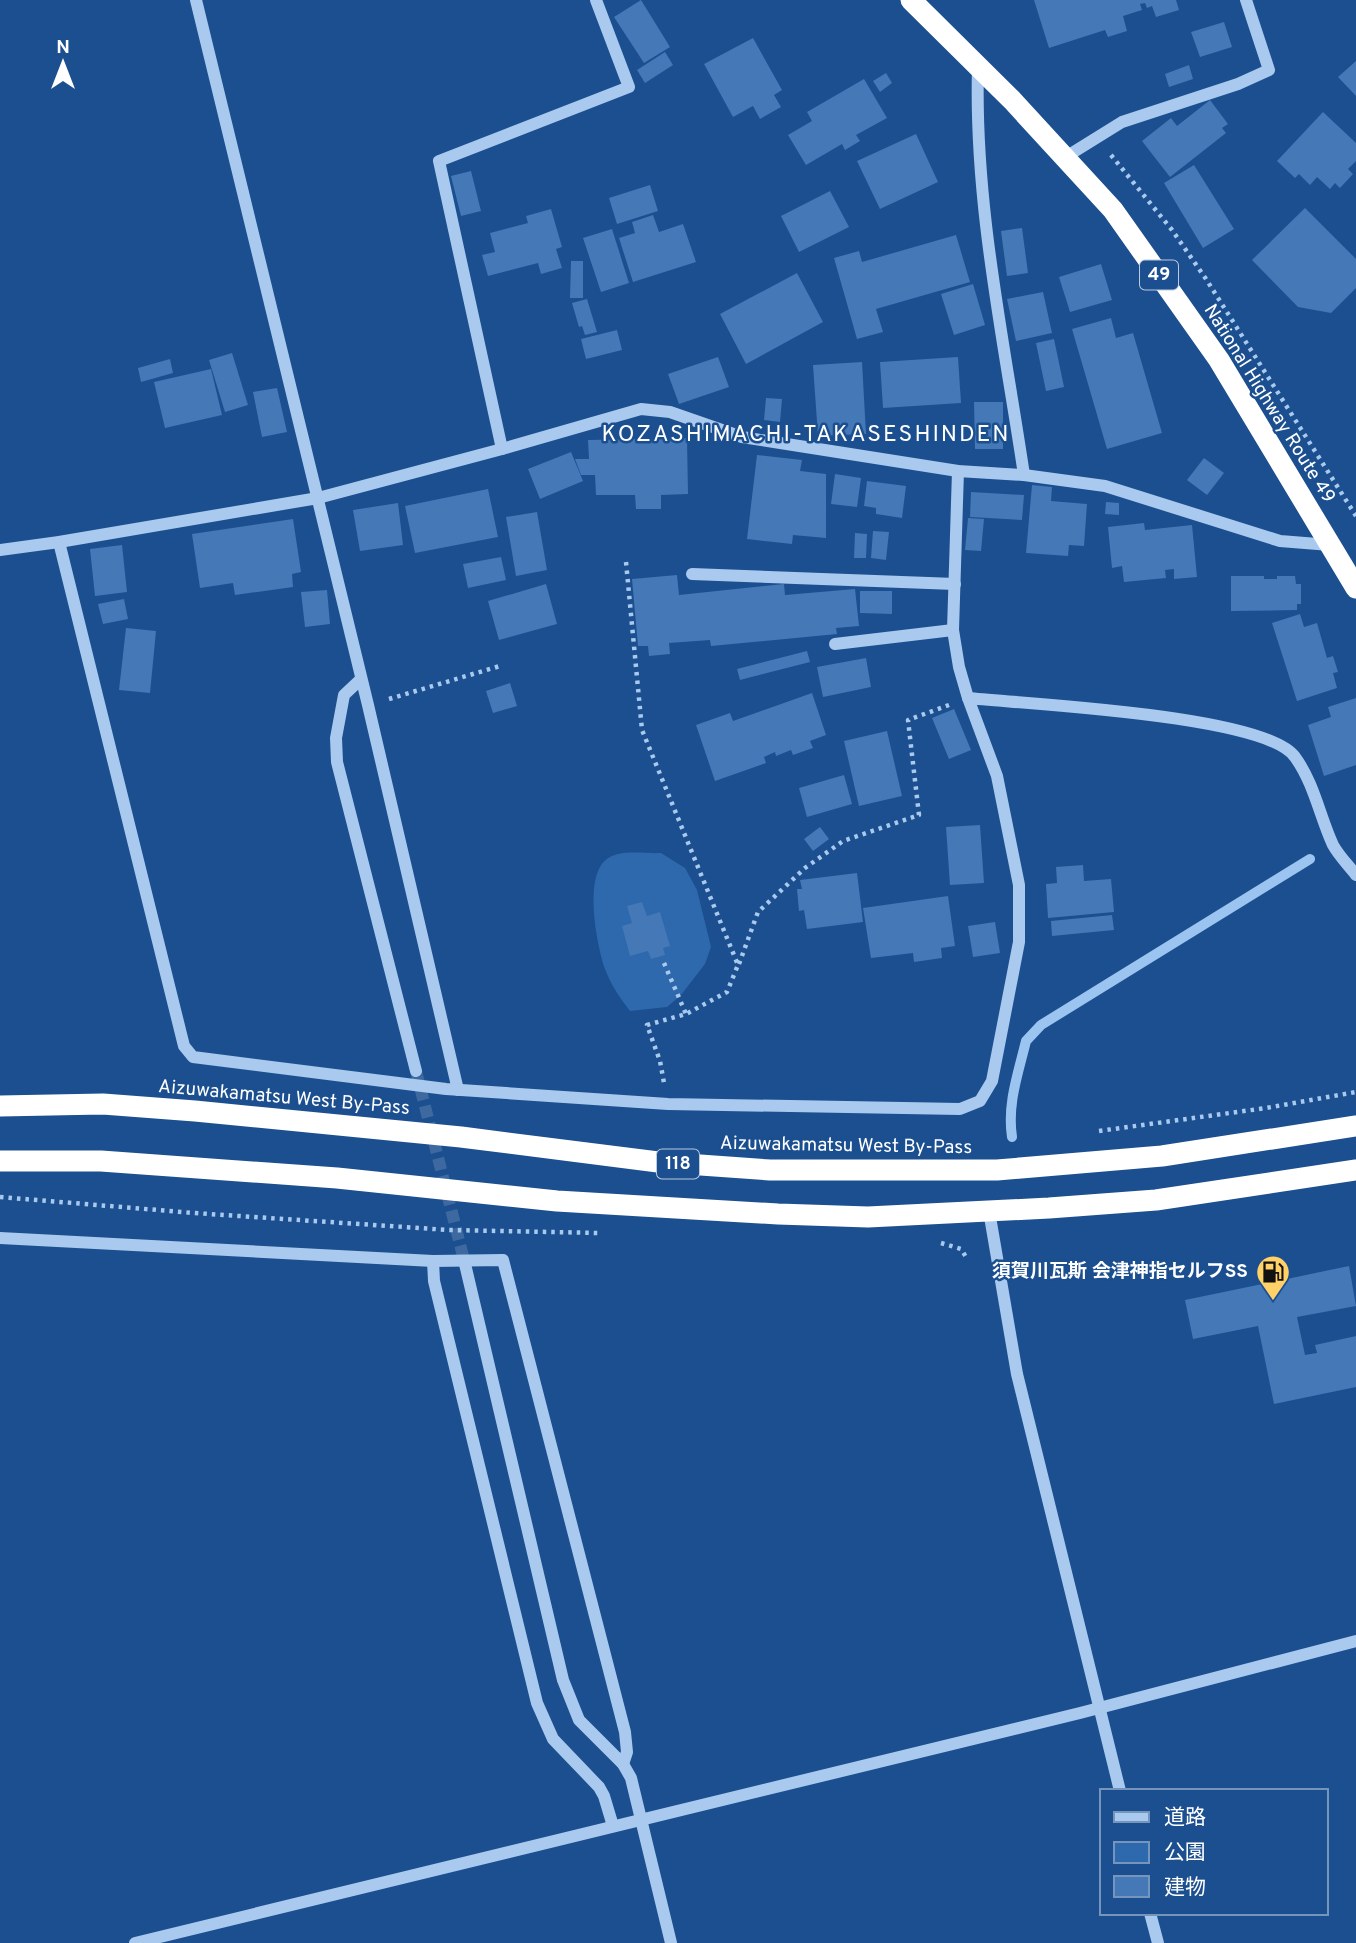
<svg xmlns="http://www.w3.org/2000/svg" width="1356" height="1943" font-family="Overpass,'Noto Sans JP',sans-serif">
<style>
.green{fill:#2e69ad}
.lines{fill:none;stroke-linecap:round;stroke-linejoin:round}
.stream{stroke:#9cc4f0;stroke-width:10}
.building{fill:#4478b7}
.minor-tunnel{stroke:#3d69a0;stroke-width:12;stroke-dasharray:12 6;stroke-linecap:butt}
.path{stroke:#a9c9ee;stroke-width:4.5;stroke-dasharray:3.5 5;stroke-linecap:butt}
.minor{stroke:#a9c9ee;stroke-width:12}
.highway{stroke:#fff;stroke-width:21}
.labels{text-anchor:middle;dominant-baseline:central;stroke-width:5;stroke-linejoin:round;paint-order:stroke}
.shield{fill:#1b4f8f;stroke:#bbcadd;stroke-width:2}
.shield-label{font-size:18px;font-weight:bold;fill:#fff}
.street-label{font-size:19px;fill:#fff;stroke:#1b4f8f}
.poi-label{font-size:19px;font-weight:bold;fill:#fff;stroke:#1b4f8f;text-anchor:end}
.quarter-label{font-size:23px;letter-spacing:2px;fill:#fff;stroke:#1b4f8f}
</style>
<rect width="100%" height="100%" fill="#1b4f8f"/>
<path class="green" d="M661 853 685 868 697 890 711 947 705 964 681 995 667 1007 630 1011C620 998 611 985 605 969 597 945 583 876 607 859 620 849 645 854 661 853Z"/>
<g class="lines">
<path class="stream" d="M1012 1137C1007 1104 1018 1074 1026 1041L1041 1025 1310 859"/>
</g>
<g class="building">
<polygon points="641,0 670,47 644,63 614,17"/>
<polygon points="1034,0 1176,0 1179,10 1156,17 1152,6 1147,8 1145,3 1140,4 1142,10 1123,16 1127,31 1108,37 1105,30 1049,48"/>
<polygon points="1224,22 1232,47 1200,57 1191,32"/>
<polygon points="753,38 782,90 774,95 781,107 760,119 753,106 733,117 704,64"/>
<polygon points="665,52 673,65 645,83 637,70"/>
<polygon points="1356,61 1356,96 1338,77"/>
<polygon points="1189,65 1193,79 1169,87 1165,74"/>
<polygon points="886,73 892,83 880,92 873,81"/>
<polygon points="864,79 887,118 856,135 860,141 845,150 842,144 806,165 788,135 812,121 807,112"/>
<polygon points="1210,100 1228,124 1222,128 1226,133 1170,177 1142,141 1171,118 1177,126"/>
<polygon points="1323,112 1356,143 1356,161 1348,169 1353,174 1340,188 1335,183 1330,189 1317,177 1310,185 1299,174 1295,178 1277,161"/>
<polygon points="916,134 938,182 880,209 857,161"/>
<polygon points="1194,165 1234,229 1203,248 1164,183"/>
<polygon points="471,171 481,211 461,216 451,176"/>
<polygon points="650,185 658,211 617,224 609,198"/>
<polygon points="830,191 849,227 799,252 781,216"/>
<polygon points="1305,208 1356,259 1356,288 1331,313 1298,307 1252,260"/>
<polygon points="551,209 562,247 556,249 562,268 541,274 538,263 488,276 482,255 495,252 490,233 528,223 526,216"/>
<polygon points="653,215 659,232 683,224 696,262 633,282 619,238 635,233 632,222"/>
<polygon points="1022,228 1028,273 1007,276 1001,231"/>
<polygon points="612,229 629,283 601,292 583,238"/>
<polygon points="956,235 970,282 876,309 883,332 857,339 834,258 859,251 862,262"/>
<polygon points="571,261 583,261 583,298 570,298"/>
<polygon points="1101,264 1112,300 1070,312 1059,277"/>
<polygon points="797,273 823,322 746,364 720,314"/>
<polygon points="973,284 985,325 954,335 941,294"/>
<polygon points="1043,292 1052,333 1016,341 1007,299"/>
<polygon points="587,299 597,332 585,335 582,326 579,327 572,303"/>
<polygon points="1111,318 1116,338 1133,333 1162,433 1107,449 1072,329"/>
<polygon points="617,330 622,350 586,359 581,339"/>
<polygon points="1054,339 1064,387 1046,391 1036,343"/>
<polygon points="232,353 248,405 225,412 209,360"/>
<polygon points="718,357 729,387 679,404 668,374"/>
<polygon points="958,357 961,403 883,408 880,362"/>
<polygon points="170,359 173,373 141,382 138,368"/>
<polygon points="862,362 866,434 818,436 813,365"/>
<polygon points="211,369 222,415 165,428 154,382"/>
<polygon points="277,388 287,432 262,437 253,392"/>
<polygon points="766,398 782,399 780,422 764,420"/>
<polygon points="974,402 1003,402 1003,449 975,449"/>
<polygon points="687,438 688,494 661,495 661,509 636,509 635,495 596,495 595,475 581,475 575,459 589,459 588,440"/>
<polygon points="571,452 583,481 540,499 528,469"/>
<polygon points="757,455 802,460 800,471 826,474 826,538 793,535 792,544 747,539"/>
<polygon points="1204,458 1224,473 1207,495 1187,480"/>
<polygon points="835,474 861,478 857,507 831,504"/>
<polygon points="867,481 906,486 902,518 876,514 876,508 864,506"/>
<polygon points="1032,485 1052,487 1051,501 1087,504 1084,546 1069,545 1068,556 1026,553"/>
<polygon points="488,489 498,537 415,553 405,506"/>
<polygon points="971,492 1024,495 1022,520 970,517"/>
<polygon points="1106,502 1119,503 1119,515 1105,514"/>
<polygon points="398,503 403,545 360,551 353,510"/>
<polygon points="537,512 547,570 516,576 506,517"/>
<polygon points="968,518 984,519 981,551 965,550"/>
<polygon points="293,519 301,572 292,574 293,587 235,595 233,583 200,588 192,534"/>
<polygon points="1144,523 1145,530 1192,525 1197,577 1174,579 1174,569 1165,570 1166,578 1124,582 1122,566 1112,568 1108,527"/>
<polygon points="873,531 889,532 886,560 871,558"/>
<polygon points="855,533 867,534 866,558 854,558"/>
<polygon points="122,545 127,592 95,596 90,549"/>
<polygon points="501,557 506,580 468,588 463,564"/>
<polygon points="677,575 679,595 784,584 785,595 855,589 859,626 836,628 837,634 711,646 710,640 669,643 670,654 649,656 648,646 638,646 632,579"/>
<polygon points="1231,576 1264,576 1264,579 1277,579 1277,576 1295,576 1296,584 1301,584 1301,604 1297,604 1297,610 1231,611"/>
<polygon points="546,584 557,624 499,640 488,601"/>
<polygon points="327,590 330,624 305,627 301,592"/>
<polygon points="860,591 892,591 892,614 860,613"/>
<polygon points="124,599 128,619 103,624 98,604"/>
<polygon points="1300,614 1304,627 1317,623 1327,658 1333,656 1338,672 1333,673 1337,688 1297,701 1272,623"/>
<polygon points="126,628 156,631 150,693 119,690"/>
<polygon points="807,651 810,662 740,680 737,669"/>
<polygon points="866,658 871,687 823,697 817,667"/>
<polygon points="510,683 517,706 493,713 486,691"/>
<polygon points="812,693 826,735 810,741 813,748 793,755 791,750 776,756 775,752 764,757 766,763 715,781 696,725 730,713 733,721"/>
<polygon points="1356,698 1356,765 1324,776 1308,725 1331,717 1328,707"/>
<polygon points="954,709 971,750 949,759 932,718"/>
<polygon points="887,731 902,796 859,806 844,741"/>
<polygon points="844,775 852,804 807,817 799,788"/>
<polygon points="980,825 984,883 950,885 946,827"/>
<polygon points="820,827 829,839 813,851 804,839"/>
<polygon points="1083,865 1084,881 1111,879 1114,912 1048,918 1046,884 1057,883 1056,867"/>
<polygon points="857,873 863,922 807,929 804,910 799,911 797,889 802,889 800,880"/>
<polygon points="948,896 955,946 941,948 942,958 914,962 913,953 871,958 863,908"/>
<polygon points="642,902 647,916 660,912 670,946 663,948 665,955 651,959 648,951 630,956 622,926 632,923 627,906"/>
<polygon points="1112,915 1114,930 1052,936 1051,921"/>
<polygon points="995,922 1000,953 973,957 968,926"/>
<polygon points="1349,1266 1356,1306 1297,1317 1305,1355 1317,1353 1315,1345 1356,1336 1356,1387 1274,1404 1258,1326 1193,1339 1185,1300"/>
</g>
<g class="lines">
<polyline class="minor-tunnel" points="416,1071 465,1264"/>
<g class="path">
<polyline points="1111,155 1172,230 1206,279 1356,516"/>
<polyline points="626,562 642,730 738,965 727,992 686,1014 647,1025 660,1061 664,1083"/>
<polyline points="389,699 500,666"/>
<polyline points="664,963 686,1014"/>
<polyline points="739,964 758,912 805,868 843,841 919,815 908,720 949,705"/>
<polyline points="1099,1131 1266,1108 1356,1092"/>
<polyline points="0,1197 194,1213 449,1230 600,1233"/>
<polyline points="941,1243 961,1249 966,1257"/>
</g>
<g class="minor">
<polyline points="196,0 368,705 458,1090"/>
<path d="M978 67C974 204 1004 340 1024 475"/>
<polyline points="1064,158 1122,122 1238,84 1269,70 1246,0"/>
<polyline points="502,449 439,161 629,87 596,0"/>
<polyline points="59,542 184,1046 193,1057 446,1089 668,1104 960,1109 980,1101 992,1081 1019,942 1019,885 997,776 968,698 959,667 953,630 958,471"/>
<polyline points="0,550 59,542 318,498 502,449 641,409 670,412 742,437 958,471 1024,475 1105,486 1280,541 1330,545"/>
<polyline points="692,574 955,584"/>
<polyline points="835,644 953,630"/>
<polyline points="361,679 344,695 336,738 337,762 416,1071"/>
<path d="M968 698C1026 704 1266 715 1295 757 1314 783 1320 817 1333 845 1339 856 1349 866 1356 875"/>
<polyline points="989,1211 1017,1374 1120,1791"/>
<polyline points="0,1238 433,1261 434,1281 537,1703 553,1739 599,1787 604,1796 613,1826"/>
<polyline points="433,1261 503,1260 625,1732 627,1752 623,1764"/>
<polyline points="465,1264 563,1680 579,1720 623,1764 631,1778 671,1943"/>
<polyline points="1150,1913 1158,1943"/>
<polyline points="135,1943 1080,1713 1356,1641"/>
</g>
<g class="highway">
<polyline points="911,0 1012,100 1113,210 1219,360 1356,588"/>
<polyline points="0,1106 103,1104 195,1111 461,1137 658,1162 770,1170 997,1170 1162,1156 1356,1126"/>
<polyline points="0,1161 101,1161 337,1178 557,1201 778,1214 868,1217 1049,1208 1156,1200 1356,1170"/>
</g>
</g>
<defs>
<g id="fuel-pin" transform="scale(1.75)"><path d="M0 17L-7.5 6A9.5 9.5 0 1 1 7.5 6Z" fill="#ffd166" stroke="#1b4f8f"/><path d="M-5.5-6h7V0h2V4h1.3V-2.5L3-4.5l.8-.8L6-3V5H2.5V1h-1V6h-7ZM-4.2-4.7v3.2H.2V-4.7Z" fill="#111"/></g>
</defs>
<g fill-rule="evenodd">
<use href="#fuel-pin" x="1273" y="1272"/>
</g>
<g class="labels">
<g class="shield">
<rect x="1140" y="260.5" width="38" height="29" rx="5"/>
<rect x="657" y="1149.5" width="42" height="29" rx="5"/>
</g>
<g class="shield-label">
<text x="1159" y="275">49</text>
<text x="678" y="1164">118</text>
</g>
<g class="street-label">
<text transform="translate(1269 404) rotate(58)">National Highway Route 49</text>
<text transform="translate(284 1098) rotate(5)">Aizuwakamatsu West By-Pass</text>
<text transform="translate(846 1146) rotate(1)">Aizuwakamatsu West By-Pass</text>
</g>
<g class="poi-label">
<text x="1248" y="1272">須賀川瓦斯 会津神指セルフSS</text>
</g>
<g class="quarter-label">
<text x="806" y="435">KOZASHIMACHI-TAKASESHINDEN</text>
</g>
</g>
<rect x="1100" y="1789" width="228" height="126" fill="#1b4f8f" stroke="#7695bc" stroke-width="2"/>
<rect x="1114" y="1812" width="35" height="10" fill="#a9c9ee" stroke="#7695bc" stroke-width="2"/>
<text x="1164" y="1824" font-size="21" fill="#ffffff">道路</text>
<rect x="1114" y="1842" width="35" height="21" fill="#2e69ad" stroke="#7695bc" stroke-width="2"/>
<text x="1164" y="1859" font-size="21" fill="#ffffff">公園</text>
<rect x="1114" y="1876" width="35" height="21" fill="#4478b7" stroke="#7695bc" stroke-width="2"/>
<text x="1164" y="1894" font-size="21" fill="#ffffff">建物</text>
<g transform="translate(63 63)" stroke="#1b4f8f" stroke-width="5" paint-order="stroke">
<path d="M0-5L12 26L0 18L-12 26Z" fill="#ffffff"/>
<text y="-10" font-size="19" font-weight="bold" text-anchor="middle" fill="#ffffff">N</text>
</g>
</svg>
